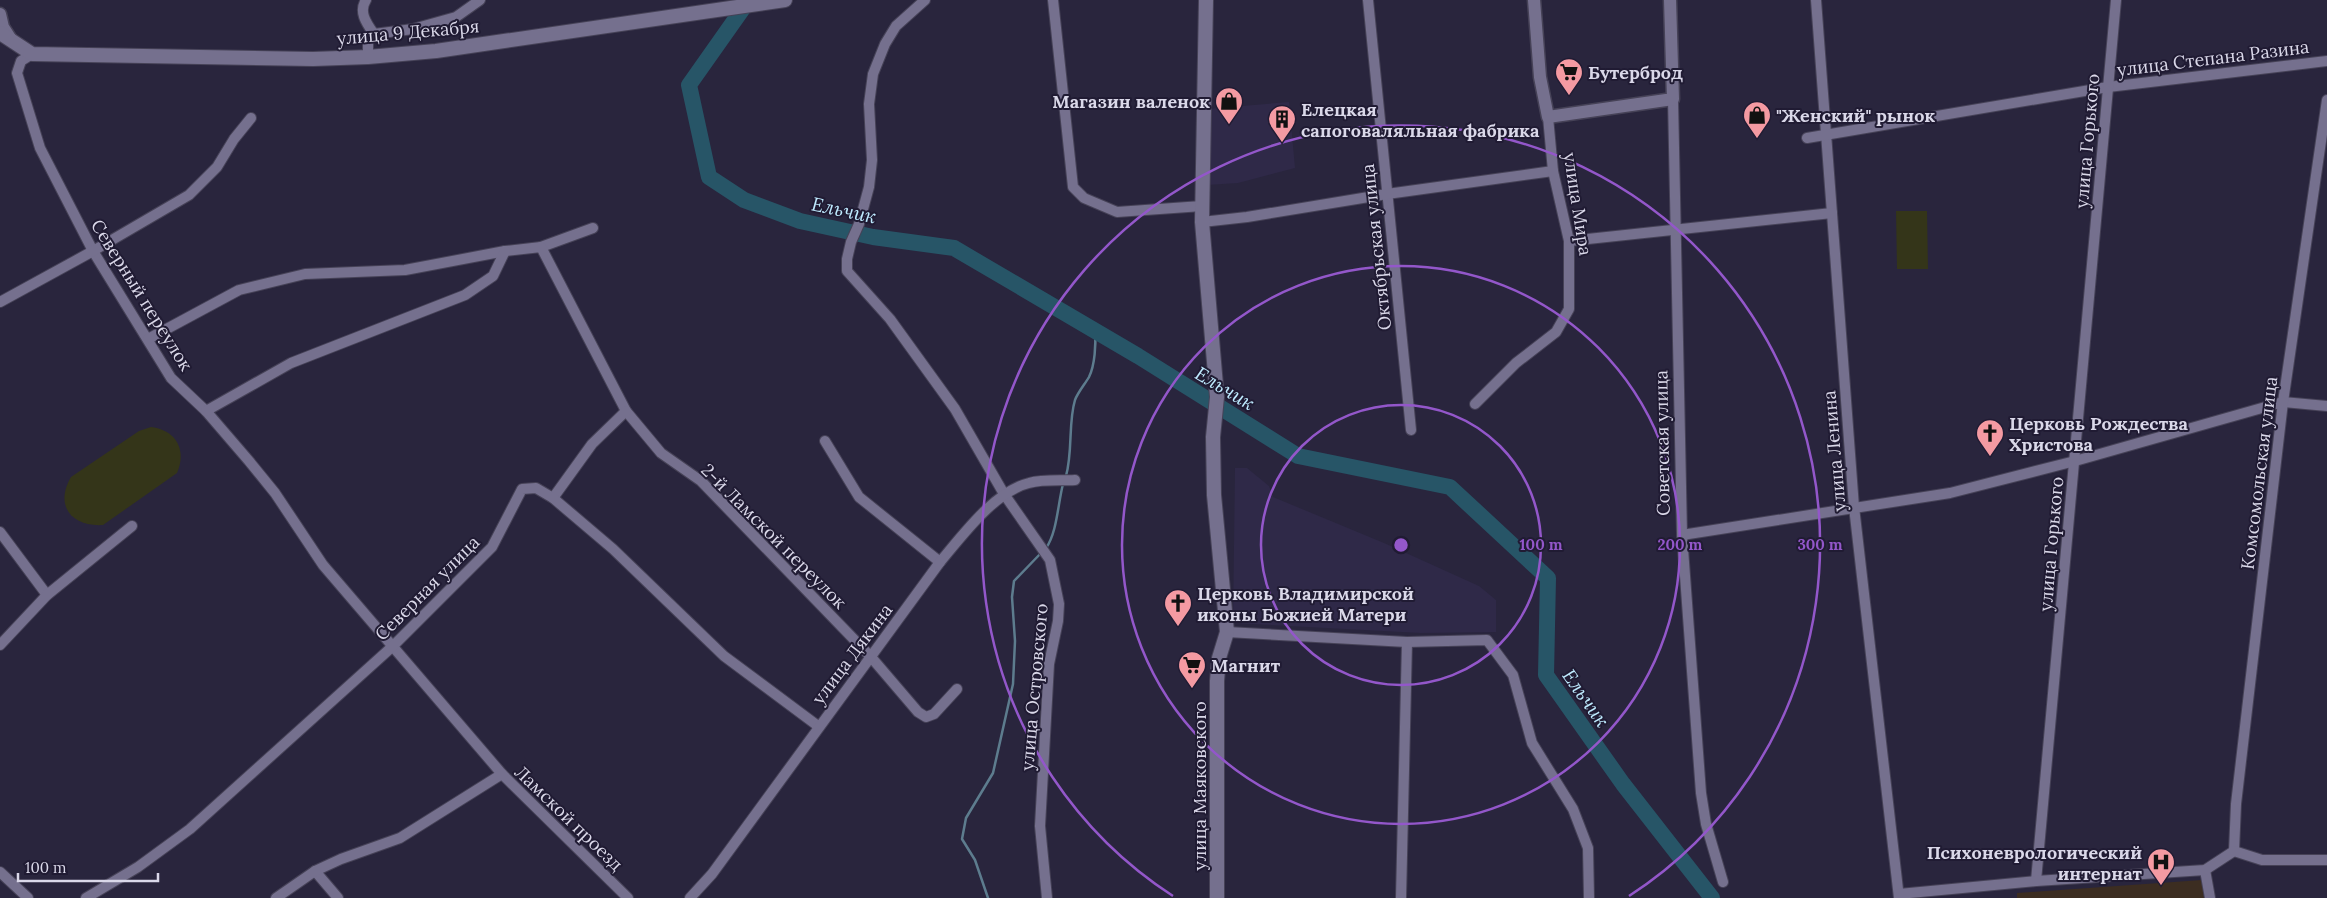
<svg xmlns="http://www.w3.org/2000/svg" width="2327" height="898" font-family="Lora,serif">
<style>
.built{fill:#2f2948}
.medical{fill:#3c2d21}
.park{fill:#343519}
.lines{fill:none;stroke-linecap:round;stroke-linejoin:round}
.stream{stroke:#5d7c8e;stroke-width:2.5}
.river{stroke:#275567;stroke-width:16}
.minor-casing{stroke:#464257;stroke-width:12}
.tertiary-casing{stroke:#464257;stroke-width:15}
.secondary-casing{stroke:#464257;stroke-width:16}
.minor{stroke:#75708e;stroke-width:10}
.tertiary{stroke:#75708e;stroke-width:12}
.secondary{stroke:#75708e;stroke-width:14}
.ring{fill:none;stroke:#9357ca;stroke-width:2.5}
.labels{text-anchor:middle;dominant-baseline:central;stroke-width:4;stroke-linejoin:round;paint-order:stroke}
.street-label{font-size:18px;fill:#dad8e9;stroke:#201b33}
.poi-label{font-size:18px;font-weight:bold;fill:#dad8e9;stroke:#201b33;text-anchor:start}
.water-label{font-size:19px;font-style:italic;fill:#bfebff;stroke:#201b33}
.centre{fill:#9357ca;stroke:#201b33;stroke-width:2.5}
.ring-label{font-size:15px;text-anchor:middle;font-weight:bold;fill:#9357ca;stroke:#201b33;stroke-width:4;stroke-linejoin:round;paint-order:stroke}
</style>
<rect width="100%" height="100%" fill="#29253d"/>
<g class="built">
<polygon points="1289,102 1295,168 1238,183 1207,185 1207,109"/>
<polygon points="1235,468 1247,468 1269,486 1273,497 1384,543 1479,586 1496,600 1496,632 1421,633 1233,623"/>
</g>
<polygon class="medical" points="2202,880 2204,898 2017,898 2017,893"/>
<g class="park">
<polygon points="1896,211 1927,211 1928,269 1897,269"/>
<path d="M151 427C176 430 187 450 177 473L103 525C72 527 54 506 71 477L139 431Z"/>
</g>
<g class="lines">
<g class="stream">
<path d="M1066 476C1073 451 1068 423 1075 400 1078 392 1085 384 1089 377 1095 365 1096 344 1095 331"/>
<path d="M1046 548C1057 533 1058 503 1063 484"/>
<polyline points="988,898 975,860 962,839 966,818 993,773 1013,684 1015,641 1012,597 1014,581 1042,552"/>
</g>
<polyline class="river" points="749,0 689,85 709,177 744,200 800,221 873,237 954,248 1138,356 1298,456 1450,487 1548,578 1546,675 1623,784 1712,898"/>
<g class="minor-casing">
<g id="minor">
<path d="M366 0C358 12 367 24 374 34"/>
<polyline points="925,0 896,26 885,44 873,74 869,104 872,160 869,187 859,224 851,242 847,259 847,271 890,319 955,409 1004,494 1050,560 1059,604 1058,621 1049,664 1040,826 1047,898"/>
<polyline points="1053,0 1073,187 1084,198 1117,212 1202,206"/>
<polyline points="1368,0 1411,430"/>
<polyline points="1816,0 1854,507 1899,898"/>
<polyline points="32,54 21,61 17,73 40,148 93,251 171,378 206,411 249,461 275,493 323,565 502,774"/>
<polyline points="368,57 368,42 374,34 413,29 456,17 480,0"/>
<polyline points="1673,99 1682,535 1701,793 1706,824 1723,882"/>
<polyline points="1807,138 2108,87 2327,61"/>
<polyline points="1202,222 1247,217 1387,194 1553,171"/>
<polyline points="1569,241 1832,213"/>
<polyline points="541,247 593,228"/>
<polyline points="0,302 93,251 189,195 217,167 234,139 251,118"/>
<polyline points="148,339 239,290 305,274 405,270 505,251 541,247 626,411 661,453 701,481 871,657 918,712 926,717 934,714 957,689"/>
<polyline points="1475,404 1516,363 1556,332 1569,309 1569,241 1553,171 1548,117"/>
<polyline points="206,411 291,363 465,295 493,276 505,251"/>
<polyline points="825,441 859,497 940,562"/>
<polyline points="553,498 592,444 626,411"/>
<polyline points="0,532 47,595"/>
<polyline points="1682,535 1950,493 2075,461 2283,402 2327,406"/>
<polyline points="1227,632 1407,642 1487,640 1513,675 1532,743 1573,809 1588,848 1589,898"/>
<polyline points="0,645 47,595 132,526"/>
<polyline points="2234,851 2236,804 2283,402 2327,100"/>
<polyline points="2205,870 2210,898"/>
<polyline points="315,871 338,898"/>
<polyline points="0,872 28,898"/>
<polyline points="2036,881 2116,0"/>
<polyline points="1899,894 2036,881 2205,870 2234,851 2262,860 2327,860"/>
<polyline points="86,898 138,867 190,829 393,646 492,547 522,489 536,488 553,498 613,549 724,656 818,726"/>
<polyline points="276,898 315,871 341,859 400,838 502,774 628,898"/>
<path d="M690 898 712 874 940 562C962 536 995 491 1029 483 1043 479 1061 481 1075 480"/>
<polyline points="1401,898 1407,642"/>
</g>
</g>
<g class="tertiary-casing">
<g id="tertiary">
<polyline points="1534,0 1540,77 1548,117 1673,99 1670,0"/>
<polyline points="0,14 3,27 12,41"/>
</g>
</g>
<g class="secondary-casing">
<g id="secondary">
<polyline points="1206,0 1202,222 1217,397 1213,437 1214,495 1227,632 1219,658 1217,681 1217,898"/>
<polyline points="0,33 32,54 313,59 368,57 436,51 785,0"/>
</g>
</g>
<use href="#minor" class="minor"/>
<use href="#tertiary" class="tertiary"/>
<use href="#secondary" class="secondary"/>
</g>
<g class="ring">
<circle cx="1401" cy="545" r="140"/>
<circle cx="1401" cy="545" r="279"/>
<path d="M1173 896A419 419 0 1 1 1629 896"/>
</g>
<defs>
<g id="supermarket-pin" transform="scale(1.4375)"><path d="M0 17L-7.5 6A9.5 9.5 0 1 1 7.5 6Z" fill="#f49aa2" stroke="#201b33"/><path d="M-6-5.5h2.5l.6 2H6L4.5 2H-2.5L-4.4-4H-6ZM-1.5 3.2a1.3 1.3 0 1 0 .1 0ZM3 3.2a1.3 1.3 0 1 0 .1 0Z" fill="#111"/></g>
<g id="shop-pin" transform="scale(1.4375)"><path d="M0 17L-7.5 6A9.5 9.5 0 1 1 7.5 6Z" fill="#f49aa2" stroke="#201b33"/><path d="M-5-2.5h2.3a2.7 3.5 0 0 1 5.4 0H5L5.5 6h-11ZM-1.5-2.5h3a1.5 2.3 0 0 0-3 0Z" fill="#111"/></g>
<g id="building-pin" transform="scale(1.4375)"><path d="M0 17L-7.5 6A9.5 9.5 0 1 1 7.5 6Z" fill="#f49aa2" stroke="#201b33"/><path d="M-4-6H4V6H1V3H-1V6H-4ZM-2.5-4.3h1.7v1.8h-1.7ZM.8-4.3h1.7v1.8H.8ZM-2.5-1h1.7V.8h-1.7ZM.8-1h1.7V.8H.8Z" fill="#111"/></g>
<g id="church-pin" transform="scale(1.4375)"><path d="M0 17L-7.5 6A9.5 9.5 0 1 1 7.5 6Z" fill="#f49aa2" stroke="#201b33"/><path d="M-1.2-6h2.4v3.5h3.3v2.4h-3.3V6h-2.4V-.1h-3.3v-2.4h3.3Z" fill="#111"/></g>
<g id="hospital-pin" transform="scale(1.4375)"><path d="M0 17L-7.5 6A9.5 9.5 0 1 1 7.5 6Z" fill="#f49aa2" stroke="#201b33"/><path d="M-5-5h3v3.5h4V-5h3V5h-3V1.5h-4V5h-3Z" fill="#111"/></g>
</defs>
<g fill-rule="evenodd">
<use href="#supermarket-pin" x="1569" y="72"/>
<use href="#shop-pin" x="1229" y="101"/>
<use href="#shop-pin" x="1757" y="115"/>
<use href="#building-pin" x="1282" y="119"/>
<use href="#church-pin" x="1990" y="433"/>
<use href="#church-pin" x="1178" y="603"/>
<use href="#supermarket-pin" x="1192" y="665"/>
<use href="#hospital-pin" x="2161" y="862"/>
</g>
<g class="labels">
<g class="street-label">
<text transform="translate(408 32) rotate(-5)">улица 9 Декабря</text>
<text transform="translate(2213 58) rotate(-7)">улица Степана Разина</text>
<text transform="translate(2087 141) rotate(-85)">улица Горького</text>
<text transform="translate(1578 204) rotate(81)">улица Мира</text>
<text transform="translate(1376 247) rotate(-96)">Октябрьская улица</text>
<text transform="translate(142 295) rotate(58)">Северный переулок</text>
<text transform="translate(1662 443) rotate(-91)">Советская улица</text>
<text transform="translate(1834 451) rotate(-95)">улица Ленина</text>
<text transform="translate(2259 473) rotate(-83)">Комсомольская улица</text>
<text transform="translate(774 536) rotate(45)">2-й Ламской переулок</text>
<text transform="translate(2051 544) rotate(-85)">улица Горького</text>
<text transform="translate(427 588) rotate(-45)">Северная улица</text>
<text transform="translate(852 654) rotate(-53)">улица Дякина</text>
<text transform="translate(1034 687) rotate(-85)">улица Островского</text>
<text transform="translate(1199 786) rotate(-90)">улица Маяковского</text>
<text transform="translate(569 818) rotate(44)">Ламской проезд</text>
</g>
<g class="poi-label">
<text x="1588" y="72">Бутерброд</text>
<text x="1210" y="101" text-anchor="end">Магазин валенок</text>
<text x="1301" y="109">Елецкая<tspan x="1301" dy="21">сапоговаляльная фабрика</tspan></text>
<text x="1776" y="115">"Женский" рынок</text>
<text x="2009" y="423">Церковь Рождества<tspan x="2009" dy="21">Христова</tspan></text>
<text x="1197" y="593">Церковь Владимирской<tspan x="1197" dy="21">иконы Божией Матери</tspan></text>
<text x="1211" y="665">Магнит</text>
<text x="2142" y="852" text-anchor="end">Психоневрологический<tspan x="2142" dy="21">интернат</tspan></text>
</g>
<g class="water-label">
<text transform="translate(844 210) rotate(12)">Ельчик</text>
<text transform="translate(1225 388) rotate(31)">Ельчик</text>
<text transform="translate(1586 698) rotate(55)">Ельчик</text>
</g>
</g>
<circle cx="1401" cy="545" r="8" class="centre"/>
<g class="ring-label">
<text x="1541" y="550">100 m</text>
<text x="1680" y="550">200 m</text>
<text x="1820" y="550">300 m</text>
</g>
<path d="M18 873v8h140v-8" fill="none" stroke="#dad8e9" stroke-width="2.5"/>
<text x="25" y="873" font-size="15" fill="#dad8e9" stroke="#201b33" stroke-width="4" paint-order="stroke">100 m</text>
</svg>
